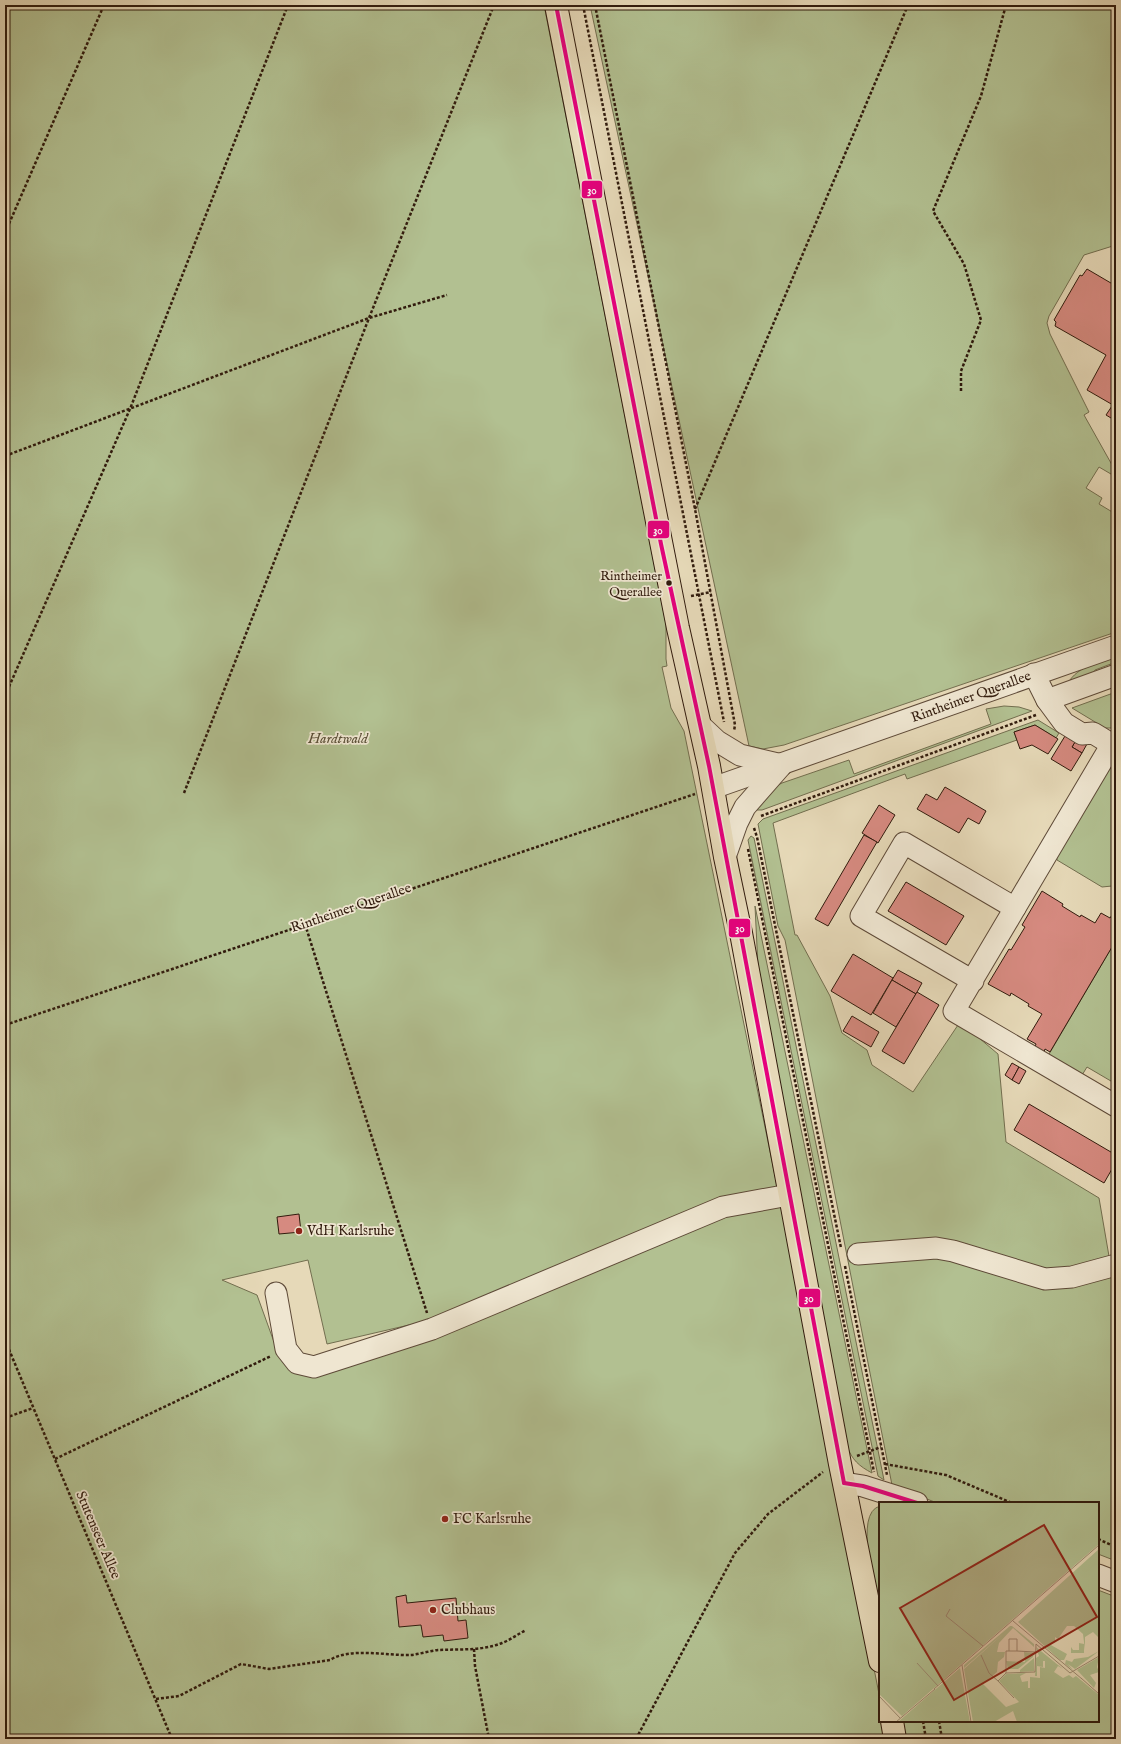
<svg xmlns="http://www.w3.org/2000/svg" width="1121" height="1744" font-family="'IM FELL English',serif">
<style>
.green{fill:#b2c091;stroke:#726e4f;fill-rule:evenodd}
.building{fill:#d68a80;stroke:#311b0d}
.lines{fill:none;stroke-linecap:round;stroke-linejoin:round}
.minor-casing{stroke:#5e4a38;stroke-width:23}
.major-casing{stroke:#311b0d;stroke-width:24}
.path{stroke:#311b0d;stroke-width:2.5;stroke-dasharray:3 2;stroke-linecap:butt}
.minor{stroke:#efe6d1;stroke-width:21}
.major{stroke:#e6d9b8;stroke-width:22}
.bus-1-casing{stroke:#efe6d1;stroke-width:7}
.bus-1{stroke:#e5007d;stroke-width:4}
.bus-dot{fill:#311b0d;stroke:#efe6d1;stroke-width:1.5}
.poi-dot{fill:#8f2418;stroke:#efe6d1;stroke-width:1.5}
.labels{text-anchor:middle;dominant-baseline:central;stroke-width:3.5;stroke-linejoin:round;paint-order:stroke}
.bus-label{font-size:13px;fill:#311b0d;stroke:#efe6d1;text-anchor:end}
.street-label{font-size:14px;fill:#311b0d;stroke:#efe6d1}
.park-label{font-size:14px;font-style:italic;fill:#584d35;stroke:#efe6d1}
.poi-label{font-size:14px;fill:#311b0d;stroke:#efe6d1;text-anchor:start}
.inset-road{fill:none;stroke:#9e8d74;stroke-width:1}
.view{fill:#8f2418;fill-opacity:0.15;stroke:#8f2418;stroke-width:2}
.inset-edge{fill:none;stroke:#311b0d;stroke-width:2}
.line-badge{stroke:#efe6d1;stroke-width:1.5}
.badge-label{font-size:11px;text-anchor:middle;font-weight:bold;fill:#fff}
</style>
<rect width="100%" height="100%" fill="#e6d9b8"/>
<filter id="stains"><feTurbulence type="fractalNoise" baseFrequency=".005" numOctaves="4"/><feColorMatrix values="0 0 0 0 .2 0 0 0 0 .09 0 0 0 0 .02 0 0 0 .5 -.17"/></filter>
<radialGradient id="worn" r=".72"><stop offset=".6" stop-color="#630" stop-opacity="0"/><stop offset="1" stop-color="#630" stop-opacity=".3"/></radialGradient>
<g class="green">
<path d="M5 5H544L666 624V659L667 666 662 667 671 708 684 731 829 1440 880 1699V1721H884L888 1739H5ZM308 1260 327 1344 409 1325 414 1343 291 1367 274 1342 257 1295 222 1280Z"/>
<polygon points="590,5 1116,5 1116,245 1084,255 1049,316 1047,323 1050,334 1089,412 1084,415 1116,472 1116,477 1099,467 1086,488 1102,498 1099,504 1114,513 1116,510 1116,632 784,745 763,749 749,746"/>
<path d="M1116 656V662L1095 670 1091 680 1068 683C1078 666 1098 663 1116 656Z"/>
<polygon points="1116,692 1116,728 1105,728 1072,708"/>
<polygon points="1004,706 1019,707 1032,711 762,810 755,810 774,787 782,783 849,760 854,774 991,724 986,709"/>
<polygon points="1038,720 1059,733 1056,738 1035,725 1014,732 1017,740 907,779 905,774 773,823 795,935 797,935 830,996 842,1033 867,1050 872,1065 913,1092 960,1022 998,1054 1006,1142 1099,1198 1116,1297 1116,1561 1098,1554 1098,1503 937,1503 892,1485 785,940 778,926 758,824 763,819"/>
<polygon points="1108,764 1113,766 1116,765 1116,888 1112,886 1102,887 1057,860 1056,855"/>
<polygon points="751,836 754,838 884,1480 878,1476 748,840"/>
<path d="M755 906 872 1473C859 1466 852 1460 847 1446L759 987Z"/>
<polygon points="1112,947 1116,948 1116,1084 1087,1067 1079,1080 1045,1061"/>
<path d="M880 1506V1609C876 1589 853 1513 880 1506Z"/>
<polygon points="1098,1590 1116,1597 1116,1739 906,1739 902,1721 1098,1721"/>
</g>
<g class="building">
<polygon points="1087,269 1116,286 1116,400 1113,405 1087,390 1106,355 1055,326 1056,322 1054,320 1080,275 1082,276"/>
<polygon points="1116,400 1116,421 1106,415"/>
<polygon points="1035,725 1058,739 1048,754 1032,745 1020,749 1014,732"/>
<polygon points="1067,732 1087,744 1082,753 1072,747 1075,742"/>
<polygon points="1065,736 1075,742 1072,747 1082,753 1071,771 1051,759"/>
<polygon points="945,787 986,811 979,824 968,818 959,833 917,809 926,794 937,800"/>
<polygon points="879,805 895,815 878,843 862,833"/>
<polygon points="864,835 877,842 828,926 815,919"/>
<polygon points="906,882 964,916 946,945 888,911"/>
<polygon points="1042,891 1063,904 1062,906 1080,917 1081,915 1095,923 1101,913 1110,918 1114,912 1116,913 1116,948 1112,947 1050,1052 1045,1049 1044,1052 1035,1047 1036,1044 1027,1039 1042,1014 1028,1006 1029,1004 1011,993 1010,996 988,984 1009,949 1011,950 1025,927 1022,925"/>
<polygon points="853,954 893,978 871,1015 831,991"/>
<polygon points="898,970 922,983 916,994 892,980"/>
<polygon points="892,980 916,994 896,1027 873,1013"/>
<polygon points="917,992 939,1005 904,1064 882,1051"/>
<polygon points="852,1016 879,1032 871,1047 843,1031"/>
<polygon points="1012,1063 1019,1067 1012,1080 1005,1075"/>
<polygon points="1019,1067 1026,1071 1019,1084 1012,1080"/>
<polygon points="1029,1104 1116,1155 1116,1162 1104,1183 1014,1130"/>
<polygon points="299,1214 301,1232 279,1234 277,1217"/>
<polygon points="406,1595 407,1603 456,1598 458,1621 466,1620 468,1638 444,1641 443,1635 423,1637 421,1625 399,1627 396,1597"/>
</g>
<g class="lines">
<g class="minor-casing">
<g id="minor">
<polyline points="1034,674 1047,700 1064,723 1082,734 1093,733 1116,747"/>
<polyline points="1047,700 1116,675"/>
<polyline points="700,725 717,741 740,755 782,765"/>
<polyline points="713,788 1116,646"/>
<polyline points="725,857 737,823 745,807 780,767"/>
<polyline points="1015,908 1112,744"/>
<polyline points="973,981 861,916 904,843 1015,908 954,1011 1116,1106"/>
<polyline points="858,1254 936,1248 953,1251 1045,1279 1072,1277 1116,1265"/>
<polyline points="276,1293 286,1349 297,1363 314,1367 432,1329 723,1207 789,1195"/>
<polyline points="844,1483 863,1486 917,1503"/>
<polyline points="1098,1575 1116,1582"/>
</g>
</g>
<g class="major-casing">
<g id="major">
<polyline points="556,5 650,486 678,628 709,766 725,857 741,933 840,1464 880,1661"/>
<polyline points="892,1721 895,1739"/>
</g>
</g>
<g class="path">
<polyline points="583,5 724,722"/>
<polyline points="595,5 695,509 735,725 734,731"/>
<polyline points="5,233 104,5"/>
<polyline points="961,391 961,371 981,320 964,264 933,211 981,96 1006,5"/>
<polyline points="5,456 369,318 447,295"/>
<polyline points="695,509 908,5"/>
<polyline points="691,596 711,592"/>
<polyline points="5,696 130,409 288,5"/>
<polyline points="184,793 369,318 494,5"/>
<polyline points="761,816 1036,715"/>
<polyline points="754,828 757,837 841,1248"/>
<polyline points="748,849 874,1472"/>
<polyline points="305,924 427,1313"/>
<polyline points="5,1025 695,794"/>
<polyline points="845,1266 887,1475"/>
<polyline points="5,1340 172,1739"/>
<polyline points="5,1418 33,1408"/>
<polyline points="857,1456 881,1447"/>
<polyline points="55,1459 271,1356"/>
<polyline points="885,1464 946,1475 1012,1503"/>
<polyline points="1098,1539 1116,1547"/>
<polyline points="474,1649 475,1666 489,1739"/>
<path d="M156 1699 179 1696 241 1664 269 1669 330 1660C351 1647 387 1656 411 1655 420 1654 429 1651 438 1650 459 1649 482 1651 502 1643 510 1640 518 1634 526 1630"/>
<polyline points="923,1721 926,1739"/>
<polyline points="939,1721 942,1739"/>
<polyline points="636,1739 735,1553 768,1514 823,1472"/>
</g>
<use href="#minor" class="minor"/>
<use href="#major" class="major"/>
<g class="bus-1-casing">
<g id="bus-1">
<polyline points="556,5 661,544 709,766 844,1483"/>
<polyline points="844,1483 863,1486 917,1503"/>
</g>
</g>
<use href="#bus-1" class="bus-1"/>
</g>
<circle class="bus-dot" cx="669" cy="583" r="3.5"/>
<g class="poi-dot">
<circle cx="299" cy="1231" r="4"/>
<circle cx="445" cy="1519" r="4"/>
<circle cx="433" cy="1610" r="4"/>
</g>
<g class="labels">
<g class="bus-label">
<text x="662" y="576">Rintheimer<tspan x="662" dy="16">Querallee</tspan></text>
</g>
<g class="street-label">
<text transform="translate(971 697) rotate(-20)">Rintheimer Querallee</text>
<text transform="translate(351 908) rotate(-19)">Rintheimer Querallee</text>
<text transform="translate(98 1535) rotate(67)">Stutenseer Allee</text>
</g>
<g class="park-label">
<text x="338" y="739">Hardtwald</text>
</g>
<g class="poi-label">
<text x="307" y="1231">VdH Karlsruhe</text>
<text x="453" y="1519">FC Karlsruhe</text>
<text x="441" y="1610">Clubhaus</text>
</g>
</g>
<g transform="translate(879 1502)">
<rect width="220" height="220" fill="#e6d9b8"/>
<path d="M0 0H220V42L23 214 0 192ZM220 47V136L214 130 206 135V148L204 132 195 124H188L179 137 176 135V140L170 142 188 152 185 158H181L139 120ZM131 124H133L155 142V145L134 126 120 141 118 150H126L125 155 119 160 118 170 104 182 127 205 140 200 120 179 127 172 147 171 141 174 143 180 149 179V186H151V175L161 176V165L166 166V159H164V165L158 164V174H156L157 156 160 154 157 145 184 167 179 164 175 170 184 176 190 173 194 176 197 174 220 193V220H138L134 209 115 220H94L85 167 125 131 85 166V163ZM200 141 205 142V151H192V145L194 148H200ZM220 149 196 167 189 162 194 168 186 162 187 158 193 160 195 157 209 155ZM145 150 155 151 154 155 139 167H129L127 159 146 160ZM220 155 218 165 220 170 211 173 217 181 215 186 198 168ZM155 156V169L141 170V168ZM81 166 91 220H19Z" fill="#b2c091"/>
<path class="inset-road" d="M71 107 67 114 104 144M134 119 203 177M157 142 191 171 220 154M138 149 156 150M102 153 110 171 119 179 127 171V149H138V137H130V149M38 161 59 184M83 163 92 220M127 171 156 170 157 142M202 176 220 192M119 179 135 196M55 187 220 43M0 194 21 216M17 220 56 187"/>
<path class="view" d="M165 23 218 115 75 198 21 106Z"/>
<rect width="220" height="220" class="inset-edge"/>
</g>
<g class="line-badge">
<rect x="581" y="180" width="22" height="19" rx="4" fill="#e5007d"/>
<rect x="647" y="520" width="23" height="19" rx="4" fill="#e5007d"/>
<rect x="728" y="918" width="23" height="20" rx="4" fill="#e5007d"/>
<rect x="798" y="1288" width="23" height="20" rx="4" fill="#e5007d"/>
</g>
<g class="badge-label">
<text x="592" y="194">30</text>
<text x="658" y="534">30</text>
<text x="740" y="932">30</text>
<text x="809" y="1302">30</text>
</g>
<rect width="1121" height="1744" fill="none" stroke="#e6d9b8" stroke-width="20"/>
<rect x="6" y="6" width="1109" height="1732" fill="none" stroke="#311b0d" stroke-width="2"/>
<rect x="10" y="10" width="1101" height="1724" fill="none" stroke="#311b0d"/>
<rect width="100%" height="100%" filter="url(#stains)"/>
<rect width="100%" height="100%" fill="url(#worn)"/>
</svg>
